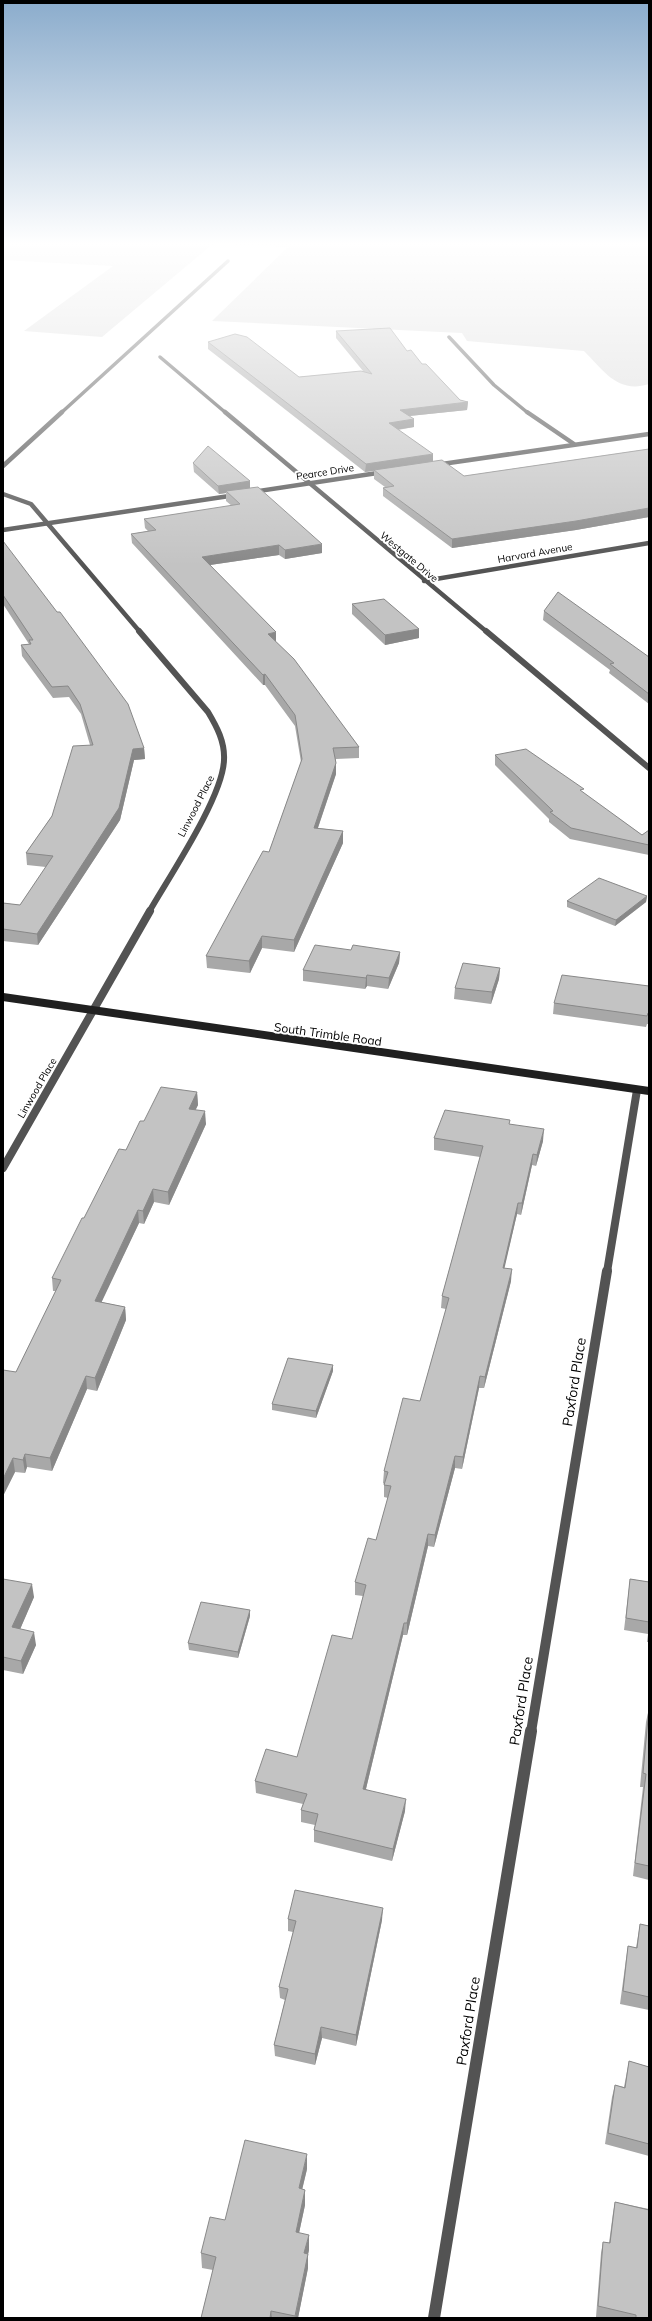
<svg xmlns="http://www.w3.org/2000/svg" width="652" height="2321" font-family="Mulish,sans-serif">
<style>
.green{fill:#dadada}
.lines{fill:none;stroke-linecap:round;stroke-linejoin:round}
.street-far5{stroke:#535353;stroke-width:3.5}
.street-far4{stroke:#535353;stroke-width:4.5}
.street-far3{stroke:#535353;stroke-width:6}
.street-far2{stroke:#535353;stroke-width:8}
.street-far1{stroke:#535353;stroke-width:10}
.street{stroke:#535353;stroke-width:12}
.secondary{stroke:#202020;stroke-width:8}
.wall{fill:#a8a8a8}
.shaded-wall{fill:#888}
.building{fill:#c3c3c3;stroke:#888}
.labels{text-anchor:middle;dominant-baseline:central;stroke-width:4;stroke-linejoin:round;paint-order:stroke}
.far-street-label{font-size:10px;fill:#000;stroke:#fff}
.street-label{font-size:12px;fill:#000;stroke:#fff}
.near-street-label{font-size:14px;fill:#000;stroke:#fff}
</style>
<rect width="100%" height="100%" fill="#fff"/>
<path class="green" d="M3 241H649V384C618 394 604 371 584 351L467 341 462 333 212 321 288 247 214 243 102 337 24 331 113 266 3 260Z"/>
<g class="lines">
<g class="street-far5">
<polyline points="449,337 494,385 528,413"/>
<polyline points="160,357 226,413"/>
<polyline points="61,413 228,261"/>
</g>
<g class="street-far4">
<polyline points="225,412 487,632"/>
<polyline points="527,412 574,444"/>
<polyline points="435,465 649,434"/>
<polyline points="3,466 62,412"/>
<polyline points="253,492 384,472"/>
<polyline points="3,494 31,504 140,632"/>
<polyline points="3,530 236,495"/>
<polyline points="424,581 649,543"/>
</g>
<g class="street-far3">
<path d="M139 631 208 712C217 727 225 742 224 760 223 797 169 877 149 912"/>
<polyline points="486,631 649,768"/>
</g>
<g class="street-far2">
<polyline points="3,1168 150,911"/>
<polyline points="607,1272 637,1090"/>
</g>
<polyline class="street-far1" points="531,1732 607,1271"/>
<polyline class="street" points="434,2318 531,1731"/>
<polyline class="secondary" points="3,997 649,1091"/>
</g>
<g class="wall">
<polygon points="336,331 407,351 422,364 460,400 468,402 467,410 409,416 414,427 398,430 433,462 464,476 649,449 649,517 576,530 452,548 383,496 383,488 385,487 374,479 374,471 365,472 208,349 208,342 299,377 363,371 336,338"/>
<polygon points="193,463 250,481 250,488 322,553 285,559 279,555 210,565 276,642 359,747 359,758 336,759 336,774 318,828 343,831 343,843 294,952 262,948 250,973 207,968 206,956 269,852 301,762 295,726 265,685 263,685 132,543 131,534 148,531 145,528 144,519 232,506 226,501 226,493 219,494 194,472"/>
<polygon points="3,541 144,748 145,759 134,760 120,820 38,945 3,941 3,903 20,905 46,867 27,865 26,853 52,816 90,745 81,714 69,697 53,698 22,656 21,645 29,644 3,604"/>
<polygon points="352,604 419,629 419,638 385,645 352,614"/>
<polygon points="544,611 649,657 649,704 609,673 610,670 543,620"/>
<polygon points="495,755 583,793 642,835 649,830 649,855 570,839 549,822 549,819 495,765"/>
<polygon points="647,896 646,902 615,926 567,907 567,901"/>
<polygon points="351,950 400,952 399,963 388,989 367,986 365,989 303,981 303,970"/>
<polygon points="500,968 499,979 491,1004 454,999 455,988"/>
<polygon points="649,986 649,1024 647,1024 646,1027 553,1014 554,1003"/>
<polygon points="197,1092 198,1105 195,1110 206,1124 169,1205 154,1202 144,1224 139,1223 101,1302 125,1307 126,1320 97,1391 87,1389 52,1471 27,1467 25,1473 15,1472 3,1496 16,1372 56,1291 53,1291 52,1278 84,1218 144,1121"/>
<polygon points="510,1124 543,1141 536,1166 532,1165 521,1215 517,1214 504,1268 511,1281 484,1388 479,1388 462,1469 455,1468 434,1547 428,1546 407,1635 403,1635 366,1789 405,1811 392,1861 314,1842 314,1830 315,1825 301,1822 301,1810 303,1804 256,1793 255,1781 297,1757 352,1639 363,1596 355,1595 355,1582 376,1540 388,1498 384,1497 384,1484 383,1483 384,1471 420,1401 446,1309 441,1308 442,1296 480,1157 434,1150 434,1138"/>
<polygon points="333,1371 316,1418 272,1410 272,1404"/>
<polygon points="3,1579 34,1597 20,1629 36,1645 23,1674 3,1670 3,1671"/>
<polygon points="630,1579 649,1582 649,1580 649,1642 647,1642 648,1634 624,1630"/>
<polygon points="250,1616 238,1658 189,1650 188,1643"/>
<polygon points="649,1708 649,1880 633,1876 643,1787 640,1787 646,1722"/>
<polygon points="288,1919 382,1920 356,2046 322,2038 315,2065 275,2056 274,2045 285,2000 280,1998 279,1987 293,1932 288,1931"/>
<polygon points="640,1924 649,1926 649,2010 620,2004 626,1959 628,1946 636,1948"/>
<polygon points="629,2061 649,2067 649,2156 605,2144 612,2097 615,2085 624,2087"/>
<polygon points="307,2169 302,2189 305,2190 305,2205 299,2233 309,2250 308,2254 308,2268 298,2318 201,2318 213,2270 202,2268 201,2253 225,2220"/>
<polygon points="615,2202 649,2209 649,2318 602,2318 596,2317 601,2253 603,2242 609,2243 613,2213"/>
</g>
<g class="shaded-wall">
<polygon points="468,402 467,410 400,417 400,410"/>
<polygon points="414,419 414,427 388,431 389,423"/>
<polygon points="433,454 433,462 365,472 366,464"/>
<polygon points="250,481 250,489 226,491 226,493 219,494 218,486"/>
<polygon points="649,508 649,517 576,530 452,548 452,539"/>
<polygon points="322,544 322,553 285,559 285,550"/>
<polygon points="279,545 279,555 203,566 202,557"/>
<polygon points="419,629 419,638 385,645 385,635"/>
<polygon points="276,632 276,642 268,634"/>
<polygon points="265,674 265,685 263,685 263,675"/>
<polygon points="144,748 145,759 134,760 120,820 38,945 37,934 133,749"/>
<polygon points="336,763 336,774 314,839 314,828"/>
<polygon points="343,831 343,843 294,952 294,940"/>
<polygon points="647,896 646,902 615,926 616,920"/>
<polygon points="262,936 262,948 250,973 249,961"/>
<polygon points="400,952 399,963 388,989 389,978"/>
<polygon points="500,968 499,979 491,1004 492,992"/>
<polygon points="367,975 367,986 365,989 366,978"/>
<polygon points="197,1092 198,1105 190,1122 189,1109"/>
<polygon points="205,1111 206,1124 169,1205 168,1192"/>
<polygon points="544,1129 543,1141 536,1166 537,1155"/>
<polygon points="533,1154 532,1165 521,1215 522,1203"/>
<polygon points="153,1189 154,1202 144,1224 143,1211"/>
<polygon points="518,1203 517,1214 502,1279 503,1268"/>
<polygon points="138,1210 139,1223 96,1314 95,1301"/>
<polygon points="512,1269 511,1281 484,1388 485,1377"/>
<polygon points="125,1307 126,1320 97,1391 95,1378"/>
<polygon points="333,1365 333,1371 316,1418 316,1411"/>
<polygon points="86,1376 87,1389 52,1471 50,1458"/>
<polygon points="480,1376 479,1388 462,1469 463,1457"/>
<polygon points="25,1454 27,1467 25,1473 23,1460"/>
<polygon points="455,1456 455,1468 434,1547 435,1535"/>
<polygon points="13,1458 15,1472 3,1496 3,1479"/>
<polygon points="428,1534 428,1546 407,1635 407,1623"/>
<polygon points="32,1584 34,1597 15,1641 12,1627"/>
<polygon points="250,1610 250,1616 238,1658 238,1652"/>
<polygon points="404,1623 403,1635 363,1801 363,1789"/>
<polygon points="34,1632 36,1645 23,1674 21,1661"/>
<polygon points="406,1799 405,1811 392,1861 393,1849"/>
<polygon points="383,1908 382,1920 356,2046 356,2035"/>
<polygon points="321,2027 322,2038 315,2065 315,2054"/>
<polygon points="307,2154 307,2169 299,2203 299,2188"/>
<polygon points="305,2190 305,2205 296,2247 296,2232"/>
<polygon points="309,2235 309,2250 305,2268 304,2253"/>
<polygon points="308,2254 308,2268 298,2318 295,2318"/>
<polygon points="271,2311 272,2318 270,2318"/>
</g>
<g class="building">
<polygon points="390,328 407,351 411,350 422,364 426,364 460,400 468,402 400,410 414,419 389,423 433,454 366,464 208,342 235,334 247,337 299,377 361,371 372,374 336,331"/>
<polygon points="208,446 250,481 218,486 193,463"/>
<polygon points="649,449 649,508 576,521 452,539 383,488 394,486 374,470 442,460 464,476"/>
<polygon points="258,487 322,544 285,550 279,545 202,557 276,632 268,634 294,659 359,747 333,748 336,763 314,828 343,831 294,940 262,936 249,961 206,956 263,851 269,852 302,759 295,715 265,674 263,675 131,534 156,530 144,519 240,504 226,491"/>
<polygon points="3,541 57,612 60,612 128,704 144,748 133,749 119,808 37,934 3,929 3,903 20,905 53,856 26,853 52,816 73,746 93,745 80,704 68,686 52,687 21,645 31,644 29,640 33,640 3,595"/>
<polygon points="558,592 649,657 649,694 610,664 614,663 544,611"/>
<polygon points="384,599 419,629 385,635 352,604"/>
<polygon points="526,749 584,789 580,790 642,835 649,830 649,845 571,828 550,812 553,811 495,755"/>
<polygon points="599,878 647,896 616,920 567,901"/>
<polygon points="315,945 351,950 353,945 400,952 389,978 367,975 366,978 303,970"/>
<polygon points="463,963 500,968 492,992 455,988"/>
<polygon points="562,975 649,986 649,1013 648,1013 647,1016 554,1003"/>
<polygon points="161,1087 197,1092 189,1109 205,1111 168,1192 153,1189 143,1211 138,1210 95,1301 125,1307 95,1378 86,1376 50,1458 25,1454 23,1460 13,1458 3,1479 3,1370 16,1372 61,1280 52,1278 82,1218 84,1218 119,1149 126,1150 140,1121 144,1121"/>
<polygon points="445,1110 510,1120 509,1124 544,1129 537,1155 533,1154 522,1203 518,1203 503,1268 512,1269 485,1377 480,1376 463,1457 455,1456 435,1535 428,1534 407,1623 404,1623 363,1789 406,1799 393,1849 314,1830 318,1814 301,1810 307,1794 255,1781 266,1749 297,1757 332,1635 352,1639 366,1585 355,1582 368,1538 376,1540 391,1486 384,1485 388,1472 384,1471 403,1398 420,1401 449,1298 442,1296 483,1146 434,1138"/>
<polygon points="288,1358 333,1365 316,1411 272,1404"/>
<polygon points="3,1579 32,1584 12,1627 34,1632 21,1661 3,1657"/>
<polygon points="630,1579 649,1582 649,1622 626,1618"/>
<polygon points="201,1602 250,1610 238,1652 188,1643"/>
<polygon points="649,1708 649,1866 635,1863 646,1774 643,1773"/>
<polygon points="295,1890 383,1908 356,2035 321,2027 315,2054 274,2045 288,1989 279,1987 296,1921 288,1919"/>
<polygon points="640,1924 649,1926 649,1997 623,1991 628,1946 637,1948"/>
<polygon points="629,2061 649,2067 649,2144 608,2133 615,2085 625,2088"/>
<polygon points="245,2140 307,2154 299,2188 305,2190 296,2232 309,2235 304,2253 308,2254 295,2316 271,2311 270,2318 201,2318 216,2257 201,2253 210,2217 225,2220"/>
<polygon points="615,2202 649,2210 649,2318 636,2318 636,2315 598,2306 603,2242 610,2243"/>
</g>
<linearGradient id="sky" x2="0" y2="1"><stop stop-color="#8baccc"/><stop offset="0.43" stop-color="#fff"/><stop offset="1" stop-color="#fff" stop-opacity="0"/></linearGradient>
<rect width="652" height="566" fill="url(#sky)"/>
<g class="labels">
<g class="far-street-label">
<text transform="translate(325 472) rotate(-9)">Pearce Drive</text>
<text transform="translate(535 553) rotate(-10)">Harvard Avenue</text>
<text transform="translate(409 557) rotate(40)">Westgate Drive</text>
<text transform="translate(196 806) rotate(-63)">Linwood Place</text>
<text transform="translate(37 1088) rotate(-60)">Linwood Place</text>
</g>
<g class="street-label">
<text transform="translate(328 1034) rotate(8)">South Trimble Road</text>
</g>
<g class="near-street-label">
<text transform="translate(574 1382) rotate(-81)">Paxford Place</text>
<text transform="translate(521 1701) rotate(-81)">Paxford Place</text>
<text transform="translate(468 2021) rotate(-81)">Paxford Place</text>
</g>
</g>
<rect width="652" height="2321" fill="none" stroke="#000000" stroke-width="8"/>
</svg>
